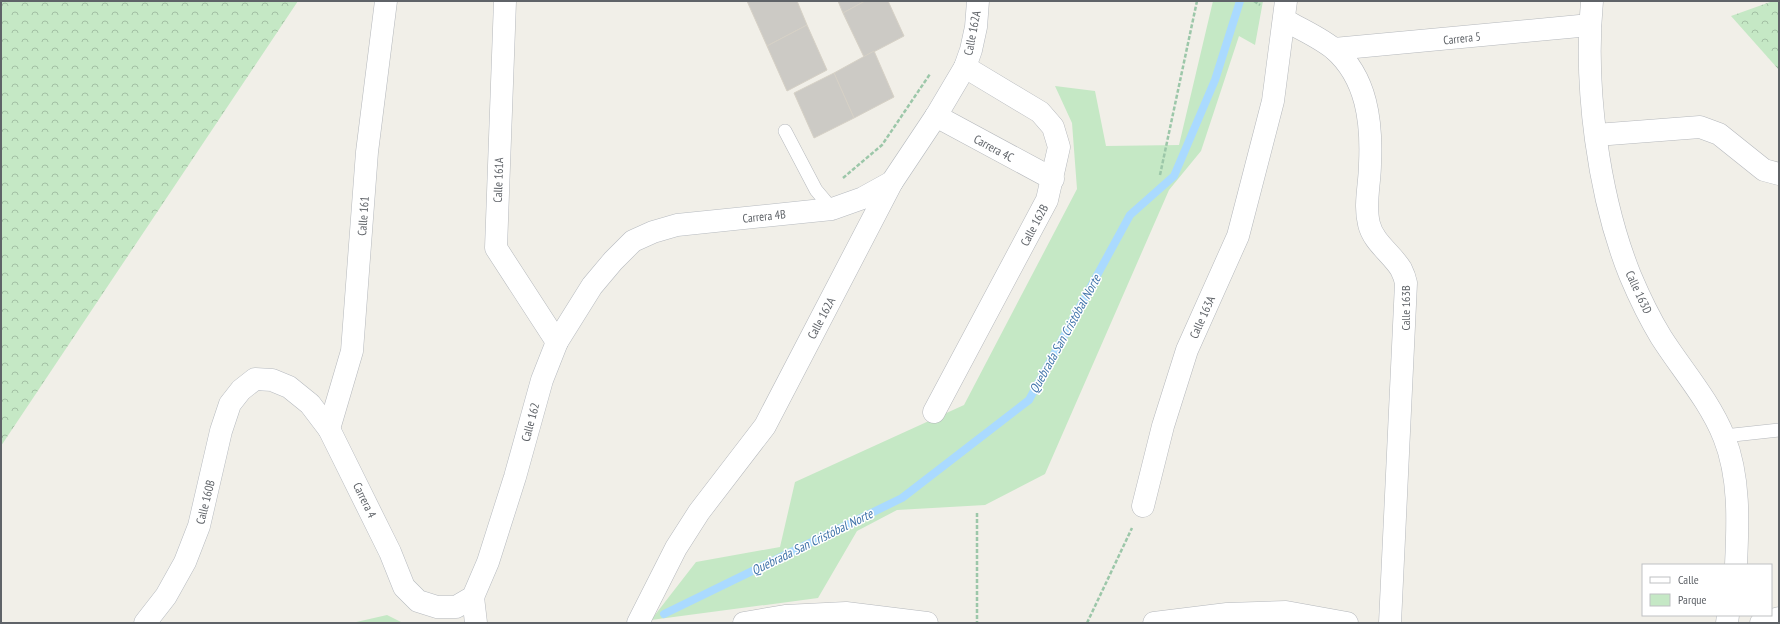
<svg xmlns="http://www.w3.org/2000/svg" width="1780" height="624" font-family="'PT Sans Narrow',sans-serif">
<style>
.green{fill:#c5e8c5}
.forest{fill:url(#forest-crowns)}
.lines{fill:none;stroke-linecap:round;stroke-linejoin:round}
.stream{stroke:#aadaff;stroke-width:8}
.building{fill:#cccac5;stroke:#d6d1c6}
.lane-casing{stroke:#b5b8bc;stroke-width:14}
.street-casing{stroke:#b5b8bc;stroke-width:23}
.secondary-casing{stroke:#b6babf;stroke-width:23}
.path{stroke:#9cc7a9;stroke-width:2.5;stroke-dasharray:4 2;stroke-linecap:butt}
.lane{stroke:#fff;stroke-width:13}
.street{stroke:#fff;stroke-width:22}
.secondary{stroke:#fff;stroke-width:22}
.labels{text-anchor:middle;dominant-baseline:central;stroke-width:3;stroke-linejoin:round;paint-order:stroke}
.street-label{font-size:12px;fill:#5f6368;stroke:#fff}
.water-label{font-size:13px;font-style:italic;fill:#4174aa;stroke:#fff}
</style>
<defs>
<pattern id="forest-crowns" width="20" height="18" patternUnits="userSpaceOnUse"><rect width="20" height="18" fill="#c5e8c5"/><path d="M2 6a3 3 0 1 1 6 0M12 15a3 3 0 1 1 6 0" fill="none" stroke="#a3c0a4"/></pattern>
</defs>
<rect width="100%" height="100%" fill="#f1efe8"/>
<g class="green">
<polygon points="1213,1 1263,1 1255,45 1239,36 1201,151 1169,190 1045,474 985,505 897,510 857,531 818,598 651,620 696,562 780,547 795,482 964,405 1077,189 1072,123 1055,86 1095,91 1106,146 1179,145"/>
<polygon points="387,615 403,623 352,623"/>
</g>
<g class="forest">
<polygon points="1,1 298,1 1,446"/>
<polygon points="1773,1 1779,1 1779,70 1731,16"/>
</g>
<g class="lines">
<polyline class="stream" points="664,614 902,498 1029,400 1130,215 1174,176 1215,80 1240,1"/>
</g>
<g class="building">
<polygon points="747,1 797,1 807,25 767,46"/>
<polygon points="838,1 865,1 843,13"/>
<polygon points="865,1 888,1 904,36 864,57 843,13"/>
<polygon points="807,25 827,70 787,91 767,46"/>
<polygon points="874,51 894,97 854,118 834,73"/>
<polygon points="834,73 854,118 814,138 794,93"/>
</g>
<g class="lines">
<g class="lane-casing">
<g id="lane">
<polyline points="785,131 816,190 832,209"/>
<polyline points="1724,436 1779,430"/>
</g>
</g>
<g class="street-casing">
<g id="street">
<polyline points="505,1 496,248 557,342"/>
<path d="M1592 1C1584 86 1598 195 1630 275 1638 294 1650 319 1661 337 1682 370 1709 400 1724 437 1740 477 1738 522 1736 565"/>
<path d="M1284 20C1301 29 1319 37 1334 49 1367 78 1372 122 1370 164 1370 183 1364 205 1369 224 1373 242 1392 254 1401 269 1403 273 1405 278 1406 283L1390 623"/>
<polyline points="1334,49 1590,25"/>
<polyline points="936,116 1053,179"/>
<polyline points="1596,135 1700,127 1719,134 1764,170 1779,174"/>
<polyline points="934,412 1047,200 1059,147 1053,127 1040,112 965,67"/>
<polyline points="329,429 352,351 367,152 386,1"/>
<polyline points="1143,506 1163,426 1187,350 1238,236 1273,101 1286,1"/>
<polyline points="473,597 476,623"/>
<polyline points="638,623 676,548 699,512 765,426 892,182"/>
<polyline points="744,623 785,616 846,613 927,623"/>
<polyline points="1154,623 1227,614 1286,612 1347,623"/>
<polyline points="1727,623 1728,615"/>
<polyline points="1761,623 1779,618"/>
</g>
</g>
<g class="secondary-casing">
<polyline id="secondary" points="145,623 166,596 185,562 199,526 221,431 230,404 241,390 255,379 272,380 289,387 310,404 329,429 390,552 404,587 418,601 437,607 456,607 473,597 488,562 515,477 542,380 557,342 592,286 613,261 633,241 653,232 677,225 832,209 863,198 892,182 936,116 965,67 971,50 976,27 978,1"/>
</g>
<g class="path">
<polyline points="1254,1 1260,5"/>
<polyline points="1160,175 1197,1"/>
<polyline points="843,178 882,145 930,74"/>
<polyline points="977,513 977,623"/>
<polyline points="1087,623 1132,528"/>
</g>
<use href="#lane" class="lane"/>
<use href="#street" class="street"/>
<use href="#secondary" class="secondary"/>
</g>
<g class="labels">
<g class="street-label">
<text transform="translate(972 33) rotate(-79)">Calle 162A</text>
<text transform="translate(1462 38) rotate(-6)">Carrera 5</text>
<text transform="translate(994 148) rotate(28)">Carrera 4C</text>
<text transform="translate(498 180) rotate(-88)">Calle 161A</text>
<text transform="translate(363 216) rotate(-86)">Calle 161</text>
<text transform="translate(764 216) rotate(-6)">Carrera 4B</text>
<text transform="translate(1034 225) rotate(-62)">Calle 162B</text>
<text transform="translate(1639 292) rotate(65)">Calle 163D</text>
<text transform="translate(1405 308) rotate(-90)">Calle 163B</text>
<text transform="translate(1202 317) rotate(-66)">Calle 163A</text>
<text transform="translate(821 318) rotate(-62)">Calle 162A</text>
<text transform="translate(530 422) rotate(-75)">Calle 162</text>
<text transform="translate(365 500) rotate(64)">Carrera 4</text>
<text transform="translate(205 502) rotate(-76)">Calle 160B</text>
</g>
<g class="water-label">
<text transform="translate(1065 334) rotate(-61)">Quebrada San Cristóbal Norte</text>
<text transform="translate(812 542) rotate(-26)">Quebrada San Cristóbal Norte</text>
</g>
</g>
<rect width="1780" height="624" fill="none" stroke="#5f6368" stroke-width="4"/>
<rect x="1642" y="564" width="130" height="52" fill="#ffffff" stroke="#bfc1c3"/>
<rect x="1650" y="577" width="20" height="6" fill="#ffffff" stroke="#bfc1c3"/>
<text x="1678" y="584" font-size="12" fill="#5f6368">Calle</text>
<rect x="1650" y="594" width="20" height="12" fill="#c5e8c5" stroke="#bfc1c3"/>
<text x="1678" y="604" font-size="12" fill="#5f6368">Parque</text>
</svg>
